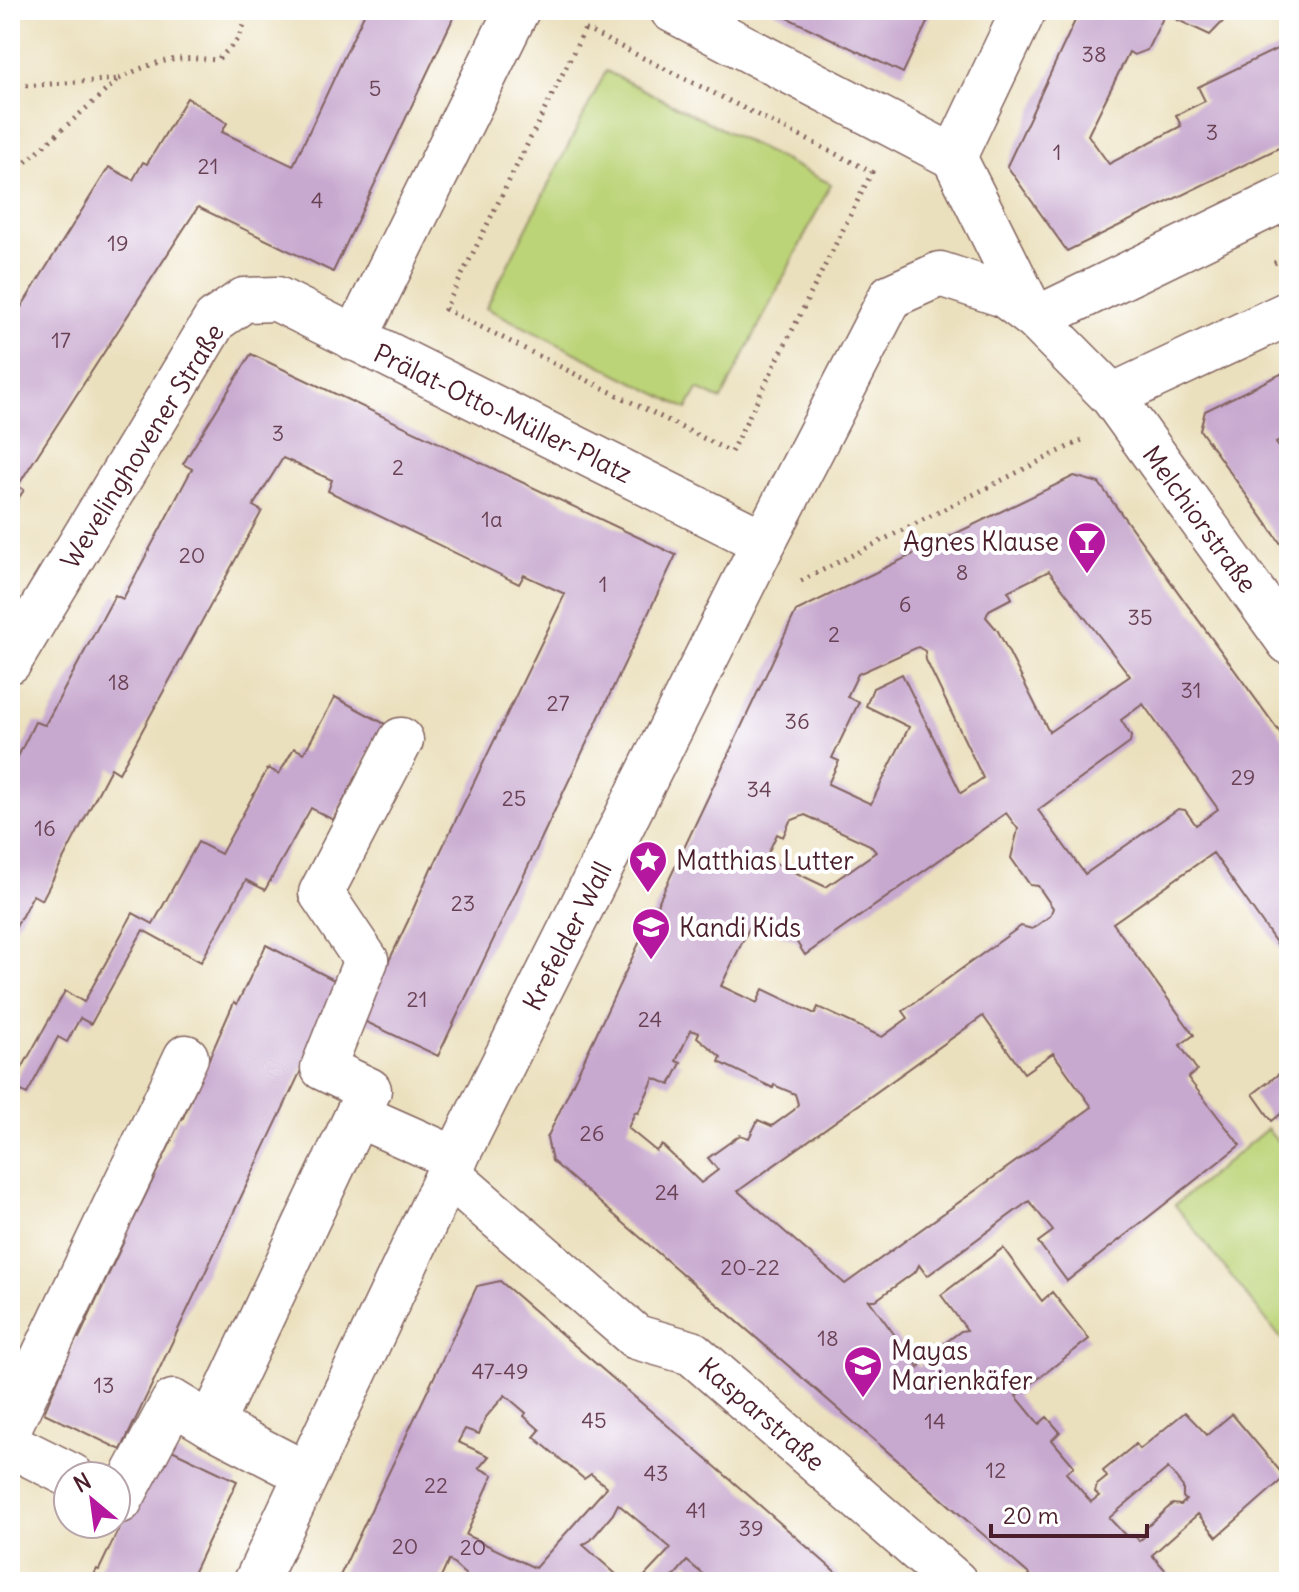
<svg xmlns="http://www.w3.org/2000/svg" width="1299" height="1592" font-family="Delius,sans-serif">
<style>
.green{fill:#bcd478;stroke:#837a52;stroke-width:2}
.building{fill:#c7a8cf;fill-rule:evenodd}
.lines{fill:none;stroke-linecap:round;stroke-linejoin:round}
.minor-casing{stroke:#82635e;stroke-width:47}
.path{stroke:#82635e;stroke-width:5;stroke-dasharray:2 6;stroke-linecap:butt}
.minor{stroke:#fff;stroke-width:44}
.labels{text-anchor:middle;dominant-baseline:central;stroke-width:8;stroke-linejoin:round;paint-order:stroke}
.number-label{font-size:22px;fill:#694154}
.street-label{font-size:26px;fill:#4a1f2b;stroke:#fff}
.poi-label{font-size:26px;fill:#4a1f2b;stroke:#fff;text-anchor:start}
</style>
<rect width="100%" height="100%" fill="#fff"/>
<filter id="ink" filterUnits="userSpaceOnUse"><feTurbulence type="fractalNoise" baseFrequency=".0125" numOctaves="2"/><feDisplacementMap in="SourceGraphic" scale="16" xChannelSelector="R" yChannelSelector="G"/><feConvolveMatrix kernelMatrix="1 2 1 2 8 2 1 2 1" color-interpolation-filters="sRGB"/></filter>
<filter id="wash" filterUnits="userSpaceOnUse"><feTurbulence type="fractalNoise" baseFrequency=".006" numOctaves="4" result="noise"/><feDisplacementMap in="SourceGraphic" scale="32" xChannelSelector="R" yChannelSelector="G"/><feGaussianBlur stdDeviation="1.8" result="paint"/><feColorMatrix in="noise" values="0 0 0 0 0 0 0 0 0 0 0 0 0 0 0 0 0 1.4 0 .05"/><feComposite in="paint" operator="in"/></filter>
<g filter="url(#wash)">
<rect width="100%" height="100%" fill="#ebe0bd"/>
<g class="green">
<polygon points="606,71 831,184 721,400 698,389 687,409 486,308"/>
<polygon points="1267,1129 1289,1155 1289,1337 1283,1341 1175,1205"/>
</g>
<g id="blocks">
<g class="building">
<polygon points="366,10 457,10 333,272 198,207 24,476 18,486 24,490 10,511 10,325 109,167 133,180 143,162 147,164 187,98 227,123 222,132 293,166"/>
<polygon points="771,10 933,10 903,73"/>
<polygon points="1080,10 1234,10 1210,35 1165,14 1147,50 1134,55 1129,52 1088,135 1109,164 1181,126 1176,115 1205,101 1198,87 1289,43 1289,143 1067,251 1007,166"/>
<polygon points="251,354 676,555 438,1056 360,1019 386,959 389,961 408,921 432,866 433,867 565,594 524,575 519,584 328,491 332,480 283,458 253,506 262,511 119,773 111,768 42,900 33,895 10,938 10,773 35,722 45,725 115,595 123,599 192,469 183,464"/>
<polygon points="1289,370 1289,434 1276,443 1289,461 1289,555 1200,430 1205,411"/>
<path d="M1074 476 1099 483 1289 745V961L1213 853 1113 923 1194 1035 1180 1045 1197 1070 1188 1078 1240 1145 1067 1281 1038 1242 1053 1231 1029 1201 927 1276 919 1265 916 1271 876 1300H869L919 1368 922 1360 961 1331 967 1330 941 1295 1003 1248 1042 1301 1052 1292 1089 1339 1016 1396 1039 1424 1047 1417 1060 1432 1052 1440 1074 1466 1066 1473 1091 1502 1099 1496 1095 1492 1097 1485 1107 1477 1103 1471 1136 1444 1140 1449 1185 1412 1207 1435 1232 1414 1285 1477 1217 1537 1198 1514 1152 1555 1176 1582H1038L552 1161 547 1138 796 611ZM1049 571 1130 676 1049 732 998 631 986 617 989 610 1012 598 1008 591ZM918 647 925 651 926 660 983 778 961 793 902 674 873 688 866 706 909 727 871 804 828 784 839 761 832 758 859 702 847 697 858 674ZM1143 704 1218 809 1196 825 1185 810 1178 809 1085 874 1038 810 1130 743 1131 736 1121 720ZM1006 813 1018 829 1011 858 1030 885 1038 886 1053 908 1050 916 1032 929 1021 926 903 1011 908 1018 882 1037 818 1007 815 1014 763 989 757 1003 721 986 751 924 796 941 805 955ZM805 815 870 845 876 852 826 887 773 862 767 855 777 834 783 837 790 821ZM983 1016 1024 1073 1053 1053 1092 1107 845 1284 738 1191ZM691 1030 699 1033 697 1037 721 1057 719 1062 773 1088 774 1085 795 1094 798 1104 794 1110 772 1126 758 1120 749 1138 740 1135 708 1158 718 1170 701 1183 662 1145 656 1151 628 1128 635 1112 638 1113 654 1078 670 1085 681 1063 676 1061ZM1168 1468 1183 1487V1497L1186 1500 1181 1505 1172 1504 1145 1529V1536L1139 1541 1136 1537 1126 1536 1109 1518Z"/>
<polygon points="335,697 385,724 333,820 311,808 265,890 246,880 201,962 143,930 91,1024 80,1018 67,1042 58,1037 27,1094 12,1086 65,991 84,1002 133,913 153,924 198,842 221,854 268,768 279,774 294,748 304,753"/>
<polygon points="266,945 342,984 121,1450 44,1413 76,1337 79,1338 124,1241 122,1241 131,1221 133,1221 172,1140 170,1138 179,1118 182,1120 234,1002 237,1004"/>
<polygon points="1289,1066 1289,1107 1272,1121 1253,1094"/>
<path d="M500 1281 747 1494 847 1582H700L705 1576 687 1561 669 1582H639L671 1548 618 1504 613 1514 591 1540 583 1545 625 1582H479L468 1577 449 1560 439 1582H337L477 1286ZM505 1395 526 1413 524 1416 540 1430 534 1437 584 1479 591 1474 607 1487 535 1568 466 1535 493 1475 479 1468 489 1456 458 1442 465 1429 479 1434 486 1417Z"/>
<polygon points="159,1444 237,1481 189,1582 90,1582 97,1569 99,1570"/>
</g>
</g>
</g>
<g filter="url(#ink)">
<use href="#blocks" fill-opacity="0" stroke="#82635e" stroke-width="2"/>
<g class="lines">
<g class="minor-casing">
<g id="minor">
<polyline points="672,10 954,157"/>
<polyline points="954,157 1033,316 1112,396 1289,642"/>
<polyline points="954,157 1024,10"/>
<polyline points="355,339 517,10"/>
<polyline points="1112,396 1289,313"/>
<polyline points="10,661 215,320 244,300 277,299 764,542"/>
<polyline points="357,1115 369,1090 323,1068 366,960 321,893 401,740"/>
<polyline points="448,1174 636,1337 692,1353 955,1582"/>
<polyline points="10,1426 186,1057"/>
<polyline points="10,1445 72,1476"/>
<polyline points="306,1474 211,1425 357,1115 456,1159"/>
<polyline points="116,1499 120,1501 173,1402 211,1425"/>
<polyline points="256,1582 448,1174 764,542 891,296 940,274 1004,295 1036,319 1289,196"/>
</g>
</g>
<g class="path">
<polygon points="585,29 872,172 731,452 445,309"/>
<path d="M119 79C155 60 175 56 217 60 236 43 243 36 247 10"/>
<polyline points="10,87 119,79 10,176"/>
<polyline points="1274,263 1289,256"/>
<polyline points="801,581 1082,440"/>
</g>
<use href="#minor" class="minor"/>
</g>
</g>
<defs>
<g id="bar-pin" transform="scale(2)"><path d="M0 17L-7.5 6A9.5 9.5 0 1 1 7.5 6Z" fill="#b5179e" stroke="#fff"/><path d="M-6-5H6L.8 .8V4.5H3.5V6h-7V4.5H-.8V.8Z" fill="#fff"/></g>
<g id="sight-pin" transform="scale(2)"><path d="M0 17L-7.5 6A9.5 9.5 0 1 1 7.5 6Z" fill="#b5179e" stroke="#fff"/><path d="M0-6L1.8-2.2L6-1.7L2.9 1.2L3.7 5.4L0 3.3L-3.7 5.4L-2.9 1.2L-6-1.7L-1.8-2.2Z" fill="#fff"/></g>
<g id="school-pin" transform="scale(2)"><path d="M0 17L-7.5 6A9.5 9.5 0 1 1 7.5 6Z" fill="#b5179e" stroke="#fff"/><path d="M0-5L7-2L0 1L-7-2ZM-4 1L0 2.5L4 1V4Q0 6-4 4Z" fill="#fff"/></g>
</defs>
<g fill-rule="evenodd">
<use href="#bar-pin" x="1087" y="541"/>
<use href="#sight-pin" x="648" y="860"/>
<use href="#school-pin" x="651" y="927"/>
<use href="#school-pin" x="863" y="1365"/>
</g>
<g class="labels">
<g class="number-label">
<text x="1094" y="54">38</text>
<text x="375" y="88">5</text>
<text x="1212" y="132">3</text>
<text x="1057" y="152">1</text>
<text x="208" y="166">21</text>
<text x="317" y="200">4</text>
<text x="118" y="243">19</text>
<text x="61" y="340">17</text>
<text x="278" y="433">3</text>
<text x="398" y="467">2</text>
<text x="492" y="519">1a</text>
<text x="192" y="555">20</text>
<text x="962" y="572">8</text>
<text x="603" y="584">1</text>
<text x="905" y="604">6</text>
<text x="1140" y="617">35</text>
<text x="834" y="634">2</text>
<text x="119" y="682">18</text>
<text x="1191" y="690">31</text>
<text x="558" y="703">27</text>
<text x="797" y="721">36</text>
<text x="1243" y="777">29</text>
<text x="759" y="789">34</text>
<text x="514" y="798">25</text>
<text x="45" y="828">16</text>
<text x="463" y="903">23</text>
<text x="417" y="999">21</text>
<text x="650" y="1019">24</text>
<text x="592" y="1133">26</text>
<text x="667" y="1192">24</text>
<text x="750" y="1267">20-22</text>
<text x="828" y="1338">18</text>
<text x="500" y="1371">47-49</text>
<text x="104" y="1385">13</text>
<text x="594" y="1420">45</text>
<text x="935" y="1421">14</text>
<text x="996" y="1470">12</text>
<text x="656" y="1473">43</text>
<text x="436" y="1485">22</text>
<text x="696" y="1510">41</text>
<text x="751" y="1528">39</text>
<text x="405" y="1546">20</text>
<text x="473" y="1547">20</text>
</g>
<g class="street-label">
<text transform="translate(503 413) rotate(26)">Prälat-Otto-Müller-Platz</text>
<text transform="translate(142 446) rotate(-58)">Wevelinghovener Straße</text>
<text transform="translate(1200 519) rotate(54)">Melchiorstraße</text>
<text transform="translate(567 936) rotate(-63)">Krefelder Wall</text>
<text transform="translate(762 1414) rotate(41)">Kasparstraße</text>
</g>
<g class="poi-label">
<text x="1059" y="541" text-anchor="end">Agnes Klause</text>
<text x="676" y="860">Matthias Lutter</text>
<text x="679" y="927">Kandi Kids</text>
<text x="891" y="1350">Mayas<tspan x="891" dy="30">Marienkäfer</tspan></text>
</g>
</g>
<rect width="1299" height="1592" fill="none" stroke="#fff" stroke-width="40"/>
<g transform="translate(92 1500) rotate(331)"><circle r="38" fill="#ffffff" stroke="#b7a5aa" stroke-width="2"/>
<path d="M0-6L14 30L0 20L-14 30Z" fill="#b5179e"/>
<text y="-12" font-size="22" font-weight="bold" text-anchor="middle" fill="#4a1f2b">N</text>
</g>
<path d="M991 1524v12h156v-12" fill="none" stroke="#4a1f2b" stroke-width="4"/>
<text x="1003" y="1524" font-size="24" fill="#4a1f2b" stroke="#ffffff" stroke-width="6" paint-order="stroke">20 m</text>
</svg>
